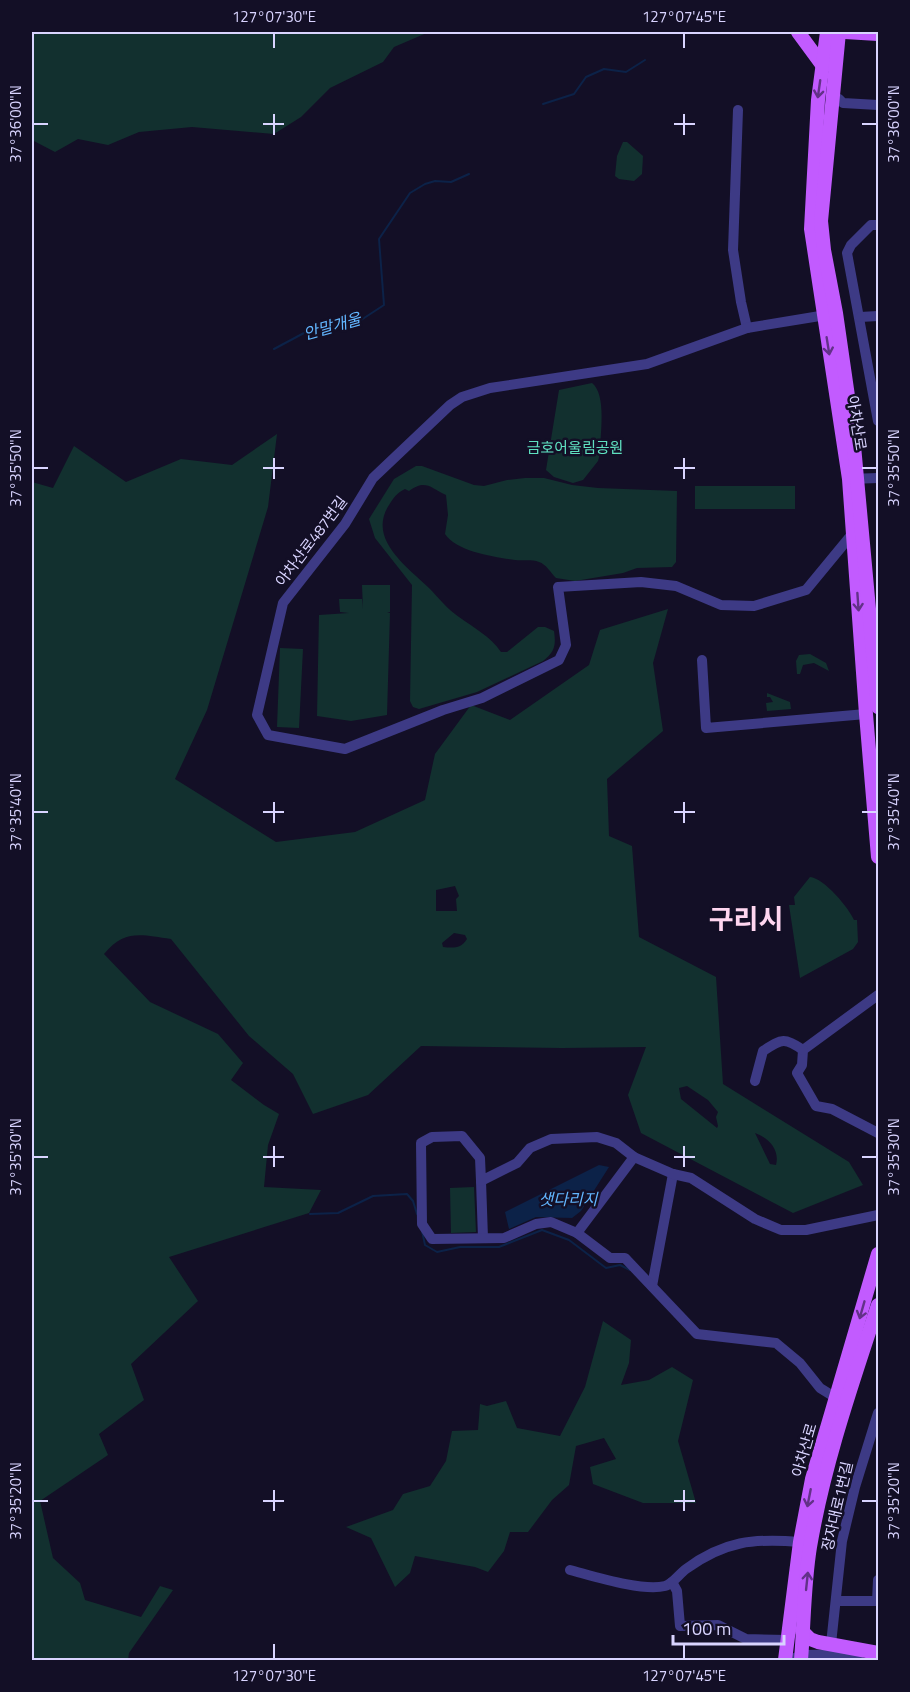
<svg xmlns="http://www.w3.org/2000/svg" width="910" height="1692" font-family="'Titillium Web','Noto Sans KR',sans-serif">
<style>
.green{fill:#12302f;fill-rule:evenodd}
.water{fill:#0c2248}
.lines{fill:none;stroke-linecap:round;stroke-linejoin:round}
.stream{stroke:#0c2248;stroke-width:2}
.minor{stroke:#3d3a85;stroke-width:10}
.major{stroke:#c25bff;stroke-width:14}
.oneway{stroke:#623188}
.ticks{fill:none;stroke:#d9d4ff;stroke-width:2}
.labels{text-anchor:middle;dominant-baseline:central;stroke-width:5;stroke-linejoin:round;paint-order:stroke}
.street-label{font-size:15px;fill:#d9d4ff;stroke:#130f26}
.park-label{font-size:15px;fill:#5fe0c0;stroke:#130f26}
.water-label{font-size:16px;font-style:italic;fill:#62b6ff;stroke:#130f26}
.town-label{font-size:27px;font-weight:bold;fill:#ffd6f0;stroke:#130f26}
.neatline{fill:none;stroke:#d9d4ff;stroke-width:2}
.ticks-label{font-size:15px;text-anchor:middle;fill:#d9d4ff}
</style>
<rect width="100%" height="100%" fill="#130f26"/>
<g class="green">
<polygon points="32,32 429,32 394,47 383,62 330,88 301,117 274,134 192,127 139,132 108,145 78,139 55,152 32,140"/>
<polygon points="623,142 627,142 643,156 642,174 634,181 619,179 615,176 617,156"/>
<path d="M592 383C607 395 600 435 600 453L598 461 583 480 573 483 554 477 546 470 559 390Z"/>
<path d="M277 434 268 507 207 710 175 779 276 842 355 832 425 800 435 754 471 705 510 720 589 665 600 630 668 609 653 663 663 731 607 779 609 836 632 846 639 937 716 977 723 1084 849 1162 863 1185 793 1213 641 1133 628 1095 646 1047 562 1048 421 1046 368 1095 313 1114 293 1074 249 1036 171 939C141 935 125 929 104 954L150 1002 218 1034 243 1063 231 1080 264 1105 279 1114 268 1145 264 1187 321 1190 309 1213 169 1257 198 1301 131 1364 144 1400 99 1434 108 1455 40 1501 53 1558 80 1583 85 1600 141 1617 160 1586 173 1590 129 1653 128 1660H32V482L53 488 74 446 126 482 181 459 232 465ZM455 886 459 896 456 899 457 911H436V890ZM454 933 465 935 467 939C461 949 453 948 443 947L442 943ZM687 1086 708 1100 718 1112 716 1117 718 1126 717 1128 681 1099 679 1088ZM755 1133C769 1138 780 1150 776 1165L770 1164Z"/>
<path d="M416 466H422L474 485 484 486 507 480 525 478H544L572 485 598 488 677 491 676 562 672 567 637 568 623 573 575 581 556 578C551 573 546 564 539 562 532 559 522 561 515 560 495 557 457 552 445 534L448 515 446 495C430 487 425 479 409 491L405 489C397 493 394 497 389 505 367 539 407 567 429 588 439 598 447 609 459 617 474 628 490 636 501 652H507L538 627H545L554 631C556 645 555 652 543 661L477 692 419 709 413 707 410 701 412 585 375 538 369 519 394 479Z"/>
<rect x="695" y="486" width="100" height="23"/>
<polygon points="362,585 390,585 390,612 387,613 390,613 387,715 351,721 317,716 319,615 349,613 340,612 339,599 362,599 363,609"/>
<polygon points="280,648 303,649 299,728 277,727"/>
<polygon points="810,654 826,663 829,671 814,663 803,665 800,674 797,674 796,661 799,655"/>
<polygon points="767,693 790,702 791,709 767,711 766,703 773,702 770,697 767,697"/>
<path d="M810 877C824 878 849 908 854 920H857L858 942 853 949 800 978 789 905H795L794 897Z"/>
<polygon points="474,1187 476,1232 451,1233 450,1188"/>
<polygon points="603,1321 631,1340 629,1363 621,1385 649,1380 672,1367 693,1380 678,1441 696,1503 643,1503 593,1484 590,1467 616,1459 604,1438 576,1446 569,1485 552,1500 528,1532 510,1532 504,1551 488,1572 475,1567 415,1556 410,1573 395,1587 371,1538 346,1527 393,1510 403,1494 430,1486 446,1461 452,1431 478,1430 480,1404 487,1406 506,1401 517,1428 560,1436 585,1387"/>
</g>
<polygon class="water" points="599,1165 609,1167 581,1211 572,1218 536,1217 509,1229 505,1212"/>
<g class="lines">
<g class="stream">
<polyline points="543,104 574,94 586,77 604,69 626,72 645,60"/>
<polyline points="274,349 304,333 361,320 384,305 379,239 410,193 425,184 435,181 451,182 469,174"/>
<polyline points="310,1214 338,1213 373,1196 407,1194 413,1201 417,1214"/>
<polyline points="422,1231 425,1245 437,1252 460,1247 499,1247 542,1230 569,1240 606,1268 620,1265 630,1270"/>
</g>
<g class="minor">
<polyline points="832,98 839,99 843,103 878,105"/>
<polyline points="738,110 733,250 741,302 747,328"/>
<polyline points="878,225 871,225 851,245 847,253 878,421"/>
<polyline points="832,314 747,328 647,364 490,388 462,397 450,405 373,478 345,524 283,603 257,715 268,735 345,749 443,710 482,698 559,660 566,645 558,587 641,582 676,586 721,605 754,606 806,590 853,533"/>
<polyline points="860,317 878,316"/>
<polyline points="849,479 878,478"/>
<polyline points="702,660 706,728 866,714"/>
<polyline points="878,995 803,1050 802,1065 797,1073 816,1106 832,1109 878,1133"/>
<path d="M755 1081 763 1051C782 1039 784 1037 803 1050"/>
<polyline points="481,1181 483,1238"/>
<polyline points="577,1233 634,1157"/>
<polyline points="652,1286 673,1174"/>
<polyline points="841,1401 820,1388 800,1363 776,1343 697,1334 625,1258 610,1258 577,1233 551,1222 536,1224 504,1238 432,1239 422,1224 421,1143 432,1137 462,1136 480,1158 481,1181 517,1163 530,1148 551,1139 597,1137 616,1143 634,1157 673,1174 691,1178 755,1219 781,1230 806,1230 878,1215"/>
<path d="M570 1570C593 1576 643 1592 665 1586 673 1584 679 1574 686 1569 724 1541 754 1538 800 1542"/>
<polyline points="672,1582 677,1591 680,1626 718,1625 746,1639 787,1640"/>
<polyline points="836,1601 878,1601"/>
<polyline points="877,1601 878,1580"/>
<polyline points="831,1644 842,1541 855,1487 878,1413"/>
<polyline points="791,1660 801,1655 860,1654"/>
</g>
<g class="major">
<polyline points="798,32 823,66"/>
<polyline points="827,32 818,100 811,229 849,479 866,714 878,857"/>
<polyline points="839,32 821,221 824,250 836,313 852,424 878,707"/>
<polyline points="845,32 878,34"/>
<polyline points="802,1631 810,1639 818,1642 878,1653"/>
<polyline points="785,1660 800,1542 812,1479 878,1254"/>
<path d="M801 1660C804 1623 804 1584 810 1547 824 1464 852 1384 878 1305"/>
</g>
</g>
<defs><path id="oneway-shaft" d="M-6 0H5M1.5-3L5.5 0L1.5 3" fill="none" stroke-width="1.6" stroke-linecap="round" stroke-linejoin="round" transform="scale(1.5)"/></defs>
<g class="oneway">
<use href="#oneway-shaft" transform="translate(819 89) rotate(98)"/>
<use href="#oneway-shaft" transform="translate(828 346) rotate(81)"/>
<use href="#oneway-shaft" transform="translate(858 602) rotate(86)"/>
<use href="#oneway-shaft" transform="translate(862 1310) rotate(106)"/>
<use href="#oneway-shaft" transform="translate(809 1498) rotate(101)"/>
<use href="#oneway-shaft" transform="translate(807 1581) rotate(-84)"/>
</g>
<path class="ticks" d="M274 33V48M684 33V48M274 114V135M684 114V135M33 124H48M263 124H284M674 124H695M862 124H877M274 458V479M684 458V479M33 468H48M263 468H284M674 468H695M862 468H877M274 802V823M684 802V823M33 812H48M263 812H284M674 812H695M862 812H877M274 1146V1167M684 1146V1167M33 1157H48M263 1157H284M674 1157H695M862 1157H877M274 1490V1511M684 1490V1511M33 1501H48M263 1501H284M674 1501H695M862 1501H877M274 1644V1659M684 1644V1659"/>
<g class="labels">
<g class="street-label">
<text transform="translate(857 423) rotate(81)">아차산로</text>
<text transform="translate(311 541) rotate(-53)">아차산로487번길</text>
<text transform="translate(804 1450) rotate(-74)">아차산로</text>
<text transform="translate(837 1506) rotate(-77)">장자대로1번길</text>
</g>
<g class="park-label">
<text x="575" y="447">금호어울림공원</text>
</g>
<g class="water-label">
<text transform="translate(332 326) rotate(-16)">안말개울</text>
<text x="568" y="1199">샛다리지</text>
</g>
<g class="town-label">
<text x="746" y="918">구리시</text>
</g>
</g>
<rect width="910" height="1692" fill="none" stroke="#130f26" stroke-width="66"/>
<path d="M673 1635v9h111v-9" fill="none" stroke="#d9d4ff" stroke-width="3"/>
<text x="682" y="1635" font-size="18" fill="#d9d4ff" stroke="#130f26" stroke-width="4.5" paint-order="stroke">100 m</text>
<rect x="33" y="33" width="844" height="1626" class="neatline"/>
<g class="ticks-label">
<text x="274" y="22">127°07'30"E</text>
<text x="684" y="22">127°07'45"E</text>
<text transform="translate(16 124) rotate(-90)" y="5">37°36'00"N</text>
<text transform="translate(894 124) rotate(-90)" y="5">37°36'00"N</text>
<text transform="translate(16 468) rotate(-90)" y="5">37°35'50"N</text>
<text transform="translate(894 468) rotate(-90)" y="5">37°35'50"N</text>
<text transform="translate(16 812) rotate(-90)" y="5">37°35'40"N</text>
<text transform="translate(894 812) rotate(-90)" y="5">37°35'40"N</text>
<text transform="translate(16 1157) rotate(-90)" y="5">37°35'30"N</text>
<text transform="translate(894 1157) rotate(-90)" y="5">37°35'30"N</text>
<text transform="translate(16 1501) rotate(-90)" y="5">37°35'20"N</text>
<text transform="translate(894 1501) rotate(-90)" y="5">37°35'20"N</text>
<text x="274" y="1681">127°07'30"E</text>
<text x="684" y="1681">127°07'45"E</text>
</g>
</svg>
